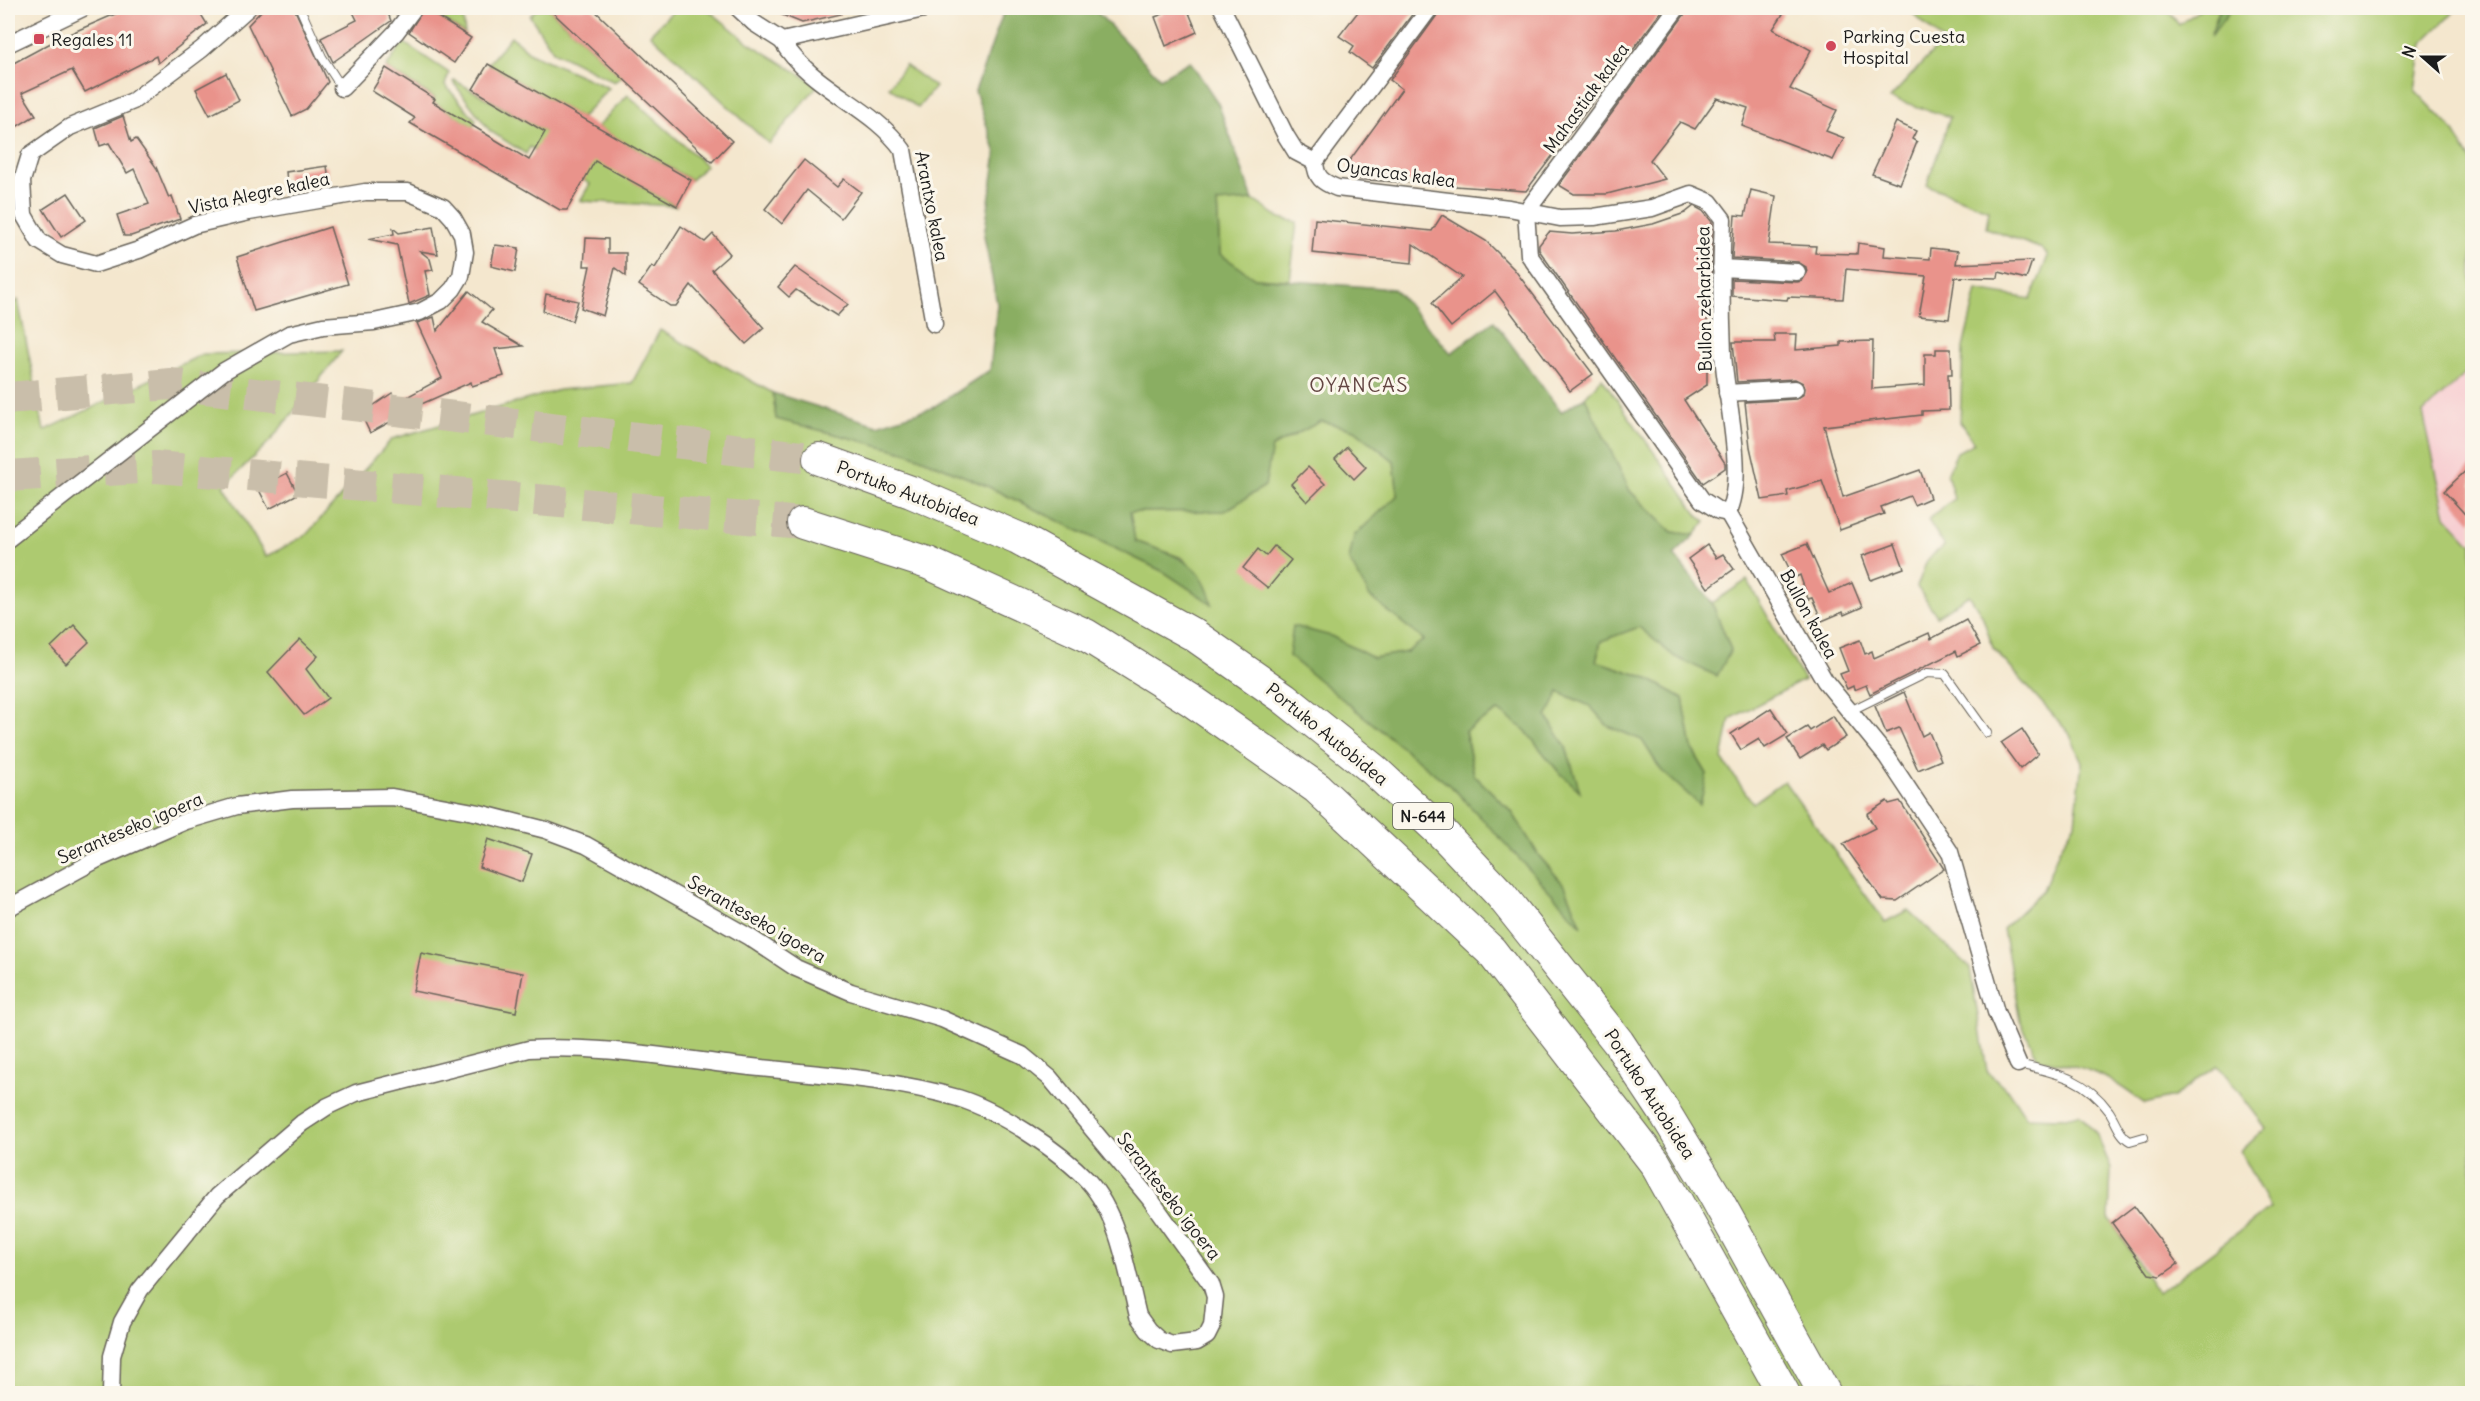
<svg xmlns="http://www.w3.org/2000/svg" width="2480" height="1401" font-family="Delius,sans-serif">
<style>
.built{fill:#f7cfd2}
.green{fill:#adca70;stroke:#647346;stroke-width:1.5}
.forest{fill:#8aae62;stroke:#53653f;stroke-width:1.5}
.building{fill:#e9938b}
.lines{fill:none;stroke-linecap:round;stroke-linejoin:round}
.highway-tunnel{stroke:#c9beaa;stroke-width:32;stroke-dasharray:32 16;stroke-linecap:butt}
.lane-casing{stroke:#68635a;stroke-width:10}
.street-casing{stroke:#68635a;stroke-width:19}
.highway-casing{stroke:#68635a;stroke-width:34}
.lane{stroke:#fff;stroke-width:8}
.street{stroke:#fff;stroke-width:16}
.highway{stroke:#fff;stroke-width:32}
.poi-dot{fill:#d1495b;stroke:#fbf7ec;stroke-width:2}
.labels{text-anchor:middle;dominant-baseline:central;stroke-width:6;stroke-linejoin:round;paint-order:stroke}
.shield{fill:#fbf7ec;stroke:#5f5e5a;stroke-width:1.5}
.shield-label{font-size:16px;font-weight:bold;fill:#1c1c1c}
.poi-label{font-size:18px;fill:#1c1c1c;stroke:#fbf7ec;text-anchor:start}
.street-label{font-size:18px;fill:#1c1c1c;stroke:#fbf7ec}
.neighbourhood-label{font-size:20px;letter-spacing:1.5px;fill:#644643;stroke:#fbf7ec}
</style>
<rect width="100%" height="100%" fill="#fbf7ec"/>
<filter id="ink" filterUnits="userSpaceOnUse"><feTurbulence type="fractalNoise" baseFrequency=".0167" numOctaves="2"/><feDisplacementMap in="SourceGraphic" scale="12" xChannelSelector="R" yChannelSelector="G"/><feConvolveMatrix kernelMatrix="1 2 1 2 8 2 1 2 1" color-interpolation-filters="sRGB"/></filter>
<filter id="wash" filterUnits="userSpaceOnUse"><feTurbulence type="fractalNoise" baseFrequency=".008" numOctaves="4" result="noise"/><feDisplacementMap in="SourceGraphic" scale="24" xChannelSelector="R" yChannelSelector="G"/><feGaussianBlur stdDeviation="1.35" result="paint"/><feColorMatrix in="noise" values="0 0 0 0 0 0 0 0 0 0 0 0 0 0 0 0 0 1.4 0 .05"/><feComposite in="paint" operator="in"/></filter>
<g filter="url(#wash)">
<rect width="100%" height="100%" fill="#f4e7ce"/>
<polygon class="built" points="2472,368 2472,544 2446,516 2423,413"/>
<g class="green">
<polygon points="425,8 462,8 465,34"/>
<polygon points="537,8 548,8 622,77 614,82 553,51 530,16"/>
<polygon points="672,8 706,8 749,43 818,85 769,144 650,34 674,10"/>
<path d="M1907 8H2166L2179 25 2202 8H2220L2211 35 2232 8H2458L2422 43 2415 90 2453 130 2472 162V368L2423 413 2446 516 2472 544V1393H8V306L18 300 44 431 203 354 342 351 271 440 224 486 266 557 306 535 392 439 559 390 632 383 660 330 773 393 776 419 909 453 987 486 1164 572 1211 603 1183 558 1135 541 1129 512 1225 511 1264 486 1272 447 1321 421 1355 430 1394 461 1398 496 1354 536 1370 597 1424 640 1407 652 1373 658 1331 636 1289 656 1455 790 1581 924 1565 886 1539 856 1512 812 1474 775 1465 731 1498 710 1525 730 1558 771 1566 747 1547 717 1558 692 1590 706 1608 726 1642 740 1661 770 1707 774 1692 749 1683 698 1645 677 1596 661 1601 641 1639 627 1675 657 1731 650 1712 603 1747 580 1804 680 1730 719 1722 759 1753 803 1784 781 1885 922 1908 910 1970 968 1987 1071 2010 1092 2026 1117 2061 1118 2079 1114 2096 1133 2111 1168 2109 1218 2158 1293 2270 1208 2240 1152 2266 1128 2218 1065 2173 1097 2145 1104C2103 1072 2089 1067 2038 1059L2020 1020 2003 929 2043 890 2059 850 2075 823 2082 762 2069 733 1993 648 1982 615 1969 595 1937 616 1917 587 1927 560 1944 545 1928 520 1954 499 1947 474 1957 452 1974 443 1960 422 1963 348 1977 290 2031 299 2048 256 2042 249 1986 228 1989 210 1927 185 1950 117 1890 98 1943 41Z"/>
<polygon points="511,36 530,53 609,88 581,118 488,64"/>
<polygon points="403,42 449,73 445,85 476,120 473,127 433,102 435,98 386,68"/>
<polygon points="905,65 935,87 918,108 889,87"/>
<polygon points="454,80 677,206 580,201 590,184 530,147 526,154 490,131 453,82"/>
<polygon points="628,95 706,165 691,180 597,127"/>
<polygon points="1253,200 1280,218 1297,222 1290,280 1254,278 1220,254 1217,202"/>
<polygon points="1602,378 1699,517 1706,521 1695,535 1672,532 1630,491 1585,397"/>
</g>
<g class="forest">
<path d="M1005 8H1093L1160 78 1190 61 1218 103 1253 200 1217 203 1220 254 1255 278 1394 289 1451 353 1494 321 1561 412 1585 397 1630 491 1672 532 1695 535 1674 555 1712 603 1731 650 1717 676 1675 657 1639 627 1601 641 1596 661 1645 677 1683 698 1692 749 1707 774 1700 805 1661 770 1642 740 1608 726 1590 706 1559 692 1547 717 1566 747 1580 791 1558 771 1525 730 1498 711 1465 731 1474 775 1512 812 1539 856 1565 886 1582 926 1455 790 1289 656 1293 626 1331 636 1373 658 1407 652 1424 640 1370 597 1349 560 1354 536 1398 495 1394 461 1355 430 1321 421 1272 447 1265 486 1225 511 1130 512 1135 541C1173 555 1202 559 1212 604L1164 572 987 486 909 453 776 419 773 393 877 425 932 408 990 370 997 304 984 236 996 153 975 91Z"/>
<polygon points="2220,8 2232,8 2210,37"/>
</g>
<g id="blocks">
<g class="building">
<polygon points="129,8 197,8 207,24 158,63 156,56 85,92 72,70 22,93 36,115 8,132 8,66 60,38"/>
<polygon points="264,8 294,8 328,82 306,109 292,116 248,25"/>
<polygon points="351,8 386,8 391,21 333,62 321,38 357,20"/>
<polygon points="424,8 471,38 454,63 409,32"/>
<polygon points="548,8 592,8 732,141 712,162"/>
<polygon points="765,8 841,8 841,14 802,23"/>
<polygon points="1160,8 1187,8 1197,32 1166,46 1155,17 1163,14"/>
<polygon points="1361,8 1417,8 1372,68 1350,52 1354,46 1339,36"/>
<polygon points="1440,8 1664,8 1526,191 1354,179 1347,164 1402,89 1390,80 1438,14"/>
<polygon points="1687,8 1773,8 1783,14 1773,29 1811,50 1790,89 1837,110 1826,131 1844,138 1833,160 1742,126 1748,108 1717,98 1695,129 1680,122 1650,160 1665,179 1607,194 1574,194 1559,185 1685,14"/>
<polygon points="488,64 691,180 677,206 595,161 567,210 560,210 410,123 415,118 372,91 386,68 435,99 433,102 529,160 545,132 473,89"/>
<polygon points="226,73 239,100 210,115 196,89"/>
<polygon points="123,116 131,142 136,139 156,167 169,198 172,196 180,219 131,236 124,236 117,215 149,204 134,169 127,173 109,143 100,146 95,128"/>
<polygon points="1896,122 1916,131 1912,139 1917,142 1900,184 1872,174"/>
<polygon points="804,160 837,187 844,179 861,192 841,218 807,190 782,224 765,209"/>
<polygon points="327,166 330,186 288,192 286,172"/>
<polygon points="1751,190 1776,196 1769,244 1816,246 1815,253 1857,254 1858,243 1885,247 1884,256 1930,259 1931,248 1958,251 1956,264 2032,261 2026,279 1999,272 1998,278 1955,277 1949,319 1919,316 1926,276 1846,269 1843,299 1788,297 1787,300 1732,296 1732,279 1797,282 1802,281 1807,273 1806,267 1798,262 1732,258 1735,215 1745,216"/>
<polygon points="68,193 86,220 61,237 43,209"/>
<polygon points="1694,206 1703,211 1712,222 1711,282 1707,282 1707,385 1684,400 1725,463 1725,468 1703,483 1539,250 1539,245 1549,232 1572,234 1616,231 1653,224 1685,213"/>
<polygon points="1442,215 1486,241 1514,269 1593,374 1570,391 1495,291 1451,327 1432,303 1462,277 1413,244 1412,263 1312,253 1315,219 1432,231"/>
<polygon points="681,226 705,242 713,234 730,254 712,270 764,328 746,344 691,285 676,306 670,306 639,285 652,266 655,268"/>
<polygon points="330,227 348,284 254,311 237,257"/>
<polygon points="433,227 438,254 420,251 430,259 433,270 425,271 430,295 409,304 397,245 368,239 394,234 393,228 399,233"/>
<polygon points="586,238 608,239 608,253 626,253 626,276 615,268 603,316 581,308 590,266 584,266"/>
<polygon points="495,245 519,248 515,272 491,266"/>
<polygon points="795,267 848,304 837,316 796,290 789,297 778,287"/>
<polygon points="469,291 492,310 482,322 523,346 495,349 504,376 472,386 471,382 408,410 403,399 442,378 417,323 434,317 437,331"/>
<polygon points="546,294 578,301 572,321 543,311"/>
<polygon points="1774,334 1797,334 1796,350 1841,346 1841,342 1873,341 1872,389 1925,385 1925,354 1936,354 1936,349 1951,349 1952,374 1948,374 1949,410 1922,411 1922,415 1824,426 1843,497 1920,470 1930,498 1914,505 1910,496 1881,507 1884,514 1840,530 1822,481 1787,491 1788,496 1762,500 1750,447 1745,402 1796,399 1804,394 1805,388 1803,383 1795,379 1737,382 1733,342 1775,342"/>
<polygon points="392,393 403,415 370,433 361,414"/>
<polygon points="1347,447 1366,467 1354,479 1335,459"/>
<polygon points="2472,465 2472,522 2444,491"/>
<polygon points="1308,467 1325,484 1307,502 1291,484"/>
<polygon points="287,473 298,494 269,509 258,488"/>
<polygon points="1807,544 1829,593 1852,583 1862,607 1844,615 1843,612 1822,621 1812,598 1808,599 1800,575 1794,578 1782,554"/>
<polygon points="1895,544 1904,568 1871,580 1862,556"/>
<polygon points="1707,545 1716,558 1723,554 1734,569 1708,588 1688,559"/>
<polygon points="1274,546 1291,560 1268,588 1243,568 1258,549 1266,556"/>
<polygon points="1966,620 1980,645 1958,656 1956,651 1870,694 1866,685 1854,690 1853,686 1847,689 1840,674 1848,671 1839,648 1860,640 1865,654 1872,651 1874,658 1929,633 1931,639"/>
<polygon points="74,625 89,642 66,664 51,647"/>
<polygon points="300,639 318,656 306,669 328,698 304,715 268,672"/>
<polygon points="1904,692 1922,736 1929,732 1941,760 1918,770 1899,728 1886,733 1875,706"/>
<polygon points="1771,708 1788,734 1765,748 1759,739 1741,750 1731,734"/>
<polygon points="1833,716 1846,737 1826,750 1822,745 1800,759 1787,739 1807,727 1810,731"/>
<polygon points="2022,729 2038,754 2020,769 2001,743"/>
<polygon points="1887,801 1889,804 1900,801 1944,869 1897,901 1883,900 1843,844 1875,828 1867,814"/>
<polygon points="488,839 532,854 522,882 479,867"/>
<polygon points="421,953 523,973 516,1012 413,991"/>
<polygon points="2134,1206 2178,1264 2161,1276 2149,1274 2112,1223"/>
</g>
</g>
</g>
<g filter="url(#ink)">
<use href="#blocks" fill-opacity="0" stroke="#68635a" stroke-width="1.5"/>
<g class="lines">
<g class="highway-tunnel">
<polyline points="8,398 170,384 819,459"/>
<polyline points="8,476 156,467 803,523"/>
</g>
<g class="lane-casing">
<g id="lane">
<polyline points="300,8 322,57 342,88"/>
<polyline points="1850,711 1927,673 1945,674 1987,733"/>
<path d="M2018 1064C2056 1073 2084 1077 2109 1111 2116 1121 2119 1135 2130 1141L2144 1137"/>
</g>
</g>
<g class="street-casing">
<g id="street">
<polyline points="738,8 754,23 782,41 928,8"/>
<polyline points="1222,8 1286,136 1296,152 1315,162"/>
<path d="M782 41C811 89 871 105 903 150L934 324"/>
<polyline points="8,44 83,8"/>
<polyline points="342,88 396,32 414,8"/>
<path d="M1315 162C1316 178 1322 182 1337 188L1509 208 1560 218 1594 217 1652 208 1691 194 1710 202 1723 219C1721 263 1721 308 1723 353 1725 397 1747 475 1728 513"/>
<polyline points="1315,162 1430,8"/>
<polyline points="1526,212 1529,255 1702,500 1719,511 1728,513"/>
<polyline points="1526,212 1677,8"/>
<polyline points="1721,268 1797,272"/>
<polyline points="1727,393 1795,389"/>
<polyline points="1728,513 1825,681 1887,757 1950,852 1996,1012 2018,1064"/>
<polyline points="8,539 224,371 289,334 323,326 374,322 420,312 441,301 453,289 461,276 465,252 462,234 453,218 443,207 408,192 365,192 249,212 194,225 139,250 96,264 62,255 39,241 24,215 22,181 30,155 70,127 133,101 202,49 248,8"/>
<path d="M8 908 98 859 186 821 237 806 292 799 392 797 479 813 546 830 586 845 749 937 796 968 851 992 942 1019 1022 1055 1050 1078 1150 1199 1211 1284 1215 1297 1212 1326 1207 1336 1197 1342 1172 1345 1159 1340 1148 1330 1138 1316C1127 1272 1119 1215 1088 1181 1058 1149 999 1111 958 1098 889 1078 813 1074 742 1066 672 1058 600 1045 529 1049L356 1093 328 1106 302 1123 217 1196 140 1290 122 1322 112 1356 111 1394"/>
</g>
</g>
<g class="highway-casing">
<g id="highway">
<polyline points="819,459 911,492 1018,538 1194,635 1284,698 1374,770 1446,837 1501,895 1618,1042 1665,1113 1714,1194 1825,1394"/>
<polyline points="803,523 928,563 1086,635 1191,700 1317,788 1491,951 1655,1163 1784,1394"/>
</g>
</g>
<use href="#lane" class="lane"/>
<use href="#street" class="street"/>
<use href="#highway" class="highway"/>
</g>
</g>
<g class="poi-dot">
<rect x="33" y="33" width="12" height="12" rx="3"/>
<circle cx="1831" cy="46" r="6"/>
</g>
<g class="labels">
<rect class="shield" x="1393" y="803" width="60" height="26" rx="4.5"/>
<g class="shield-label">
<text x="1423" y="816">N-644</text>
</g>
<g class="poi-label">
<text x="1843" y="36">Parking Cuesta<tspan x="1843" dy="21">Hospital</tspan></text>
<text x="51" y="39">Regales 11</text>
</g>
<g class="street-label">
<text transform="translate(1586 98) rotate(-54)">Mahastiak kalea</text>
<text transform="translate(1396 173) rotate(8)">Oyancas kalea</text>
<text transform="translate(259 193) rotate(-12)">Vista Alegre kalea</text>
<text transform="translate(932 206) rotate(79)">Arantxo kalea</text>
<text transform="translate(1704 299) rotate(-91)">Bullon zeharbidea</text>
<text transform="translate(908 493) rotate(21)">Portuko Autobidea</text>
<text transform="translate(1809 614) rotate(61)">Bullon kalea</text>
<text transform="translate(1327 734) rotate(39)">Portuko Autobidea</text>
<text transform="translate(130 828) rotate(-23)">Seranteseko igoera</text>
<text transform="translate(757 919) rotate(30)">Seranteseko igoera</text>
<text transform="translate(1650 1094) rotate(57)">Portuko Autobidea</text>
<text transform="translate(1169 1196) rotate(52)">Seranteseko igoera</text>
</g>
<g class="neighbourhood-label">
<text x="1359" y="384">OYANCAS</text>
</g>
</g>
<rect width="2480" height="1401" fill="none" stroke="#fbf7ec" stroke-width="30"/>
<g transform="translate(2423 57) rotate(291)" stroke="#fbf7ec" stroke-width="4.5" paint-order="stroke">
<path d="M0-4.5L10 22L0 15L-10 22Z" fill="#1c1c1c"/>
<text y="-9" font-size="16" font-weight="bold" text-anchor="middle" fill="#1c1c1c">N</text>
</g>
</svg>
